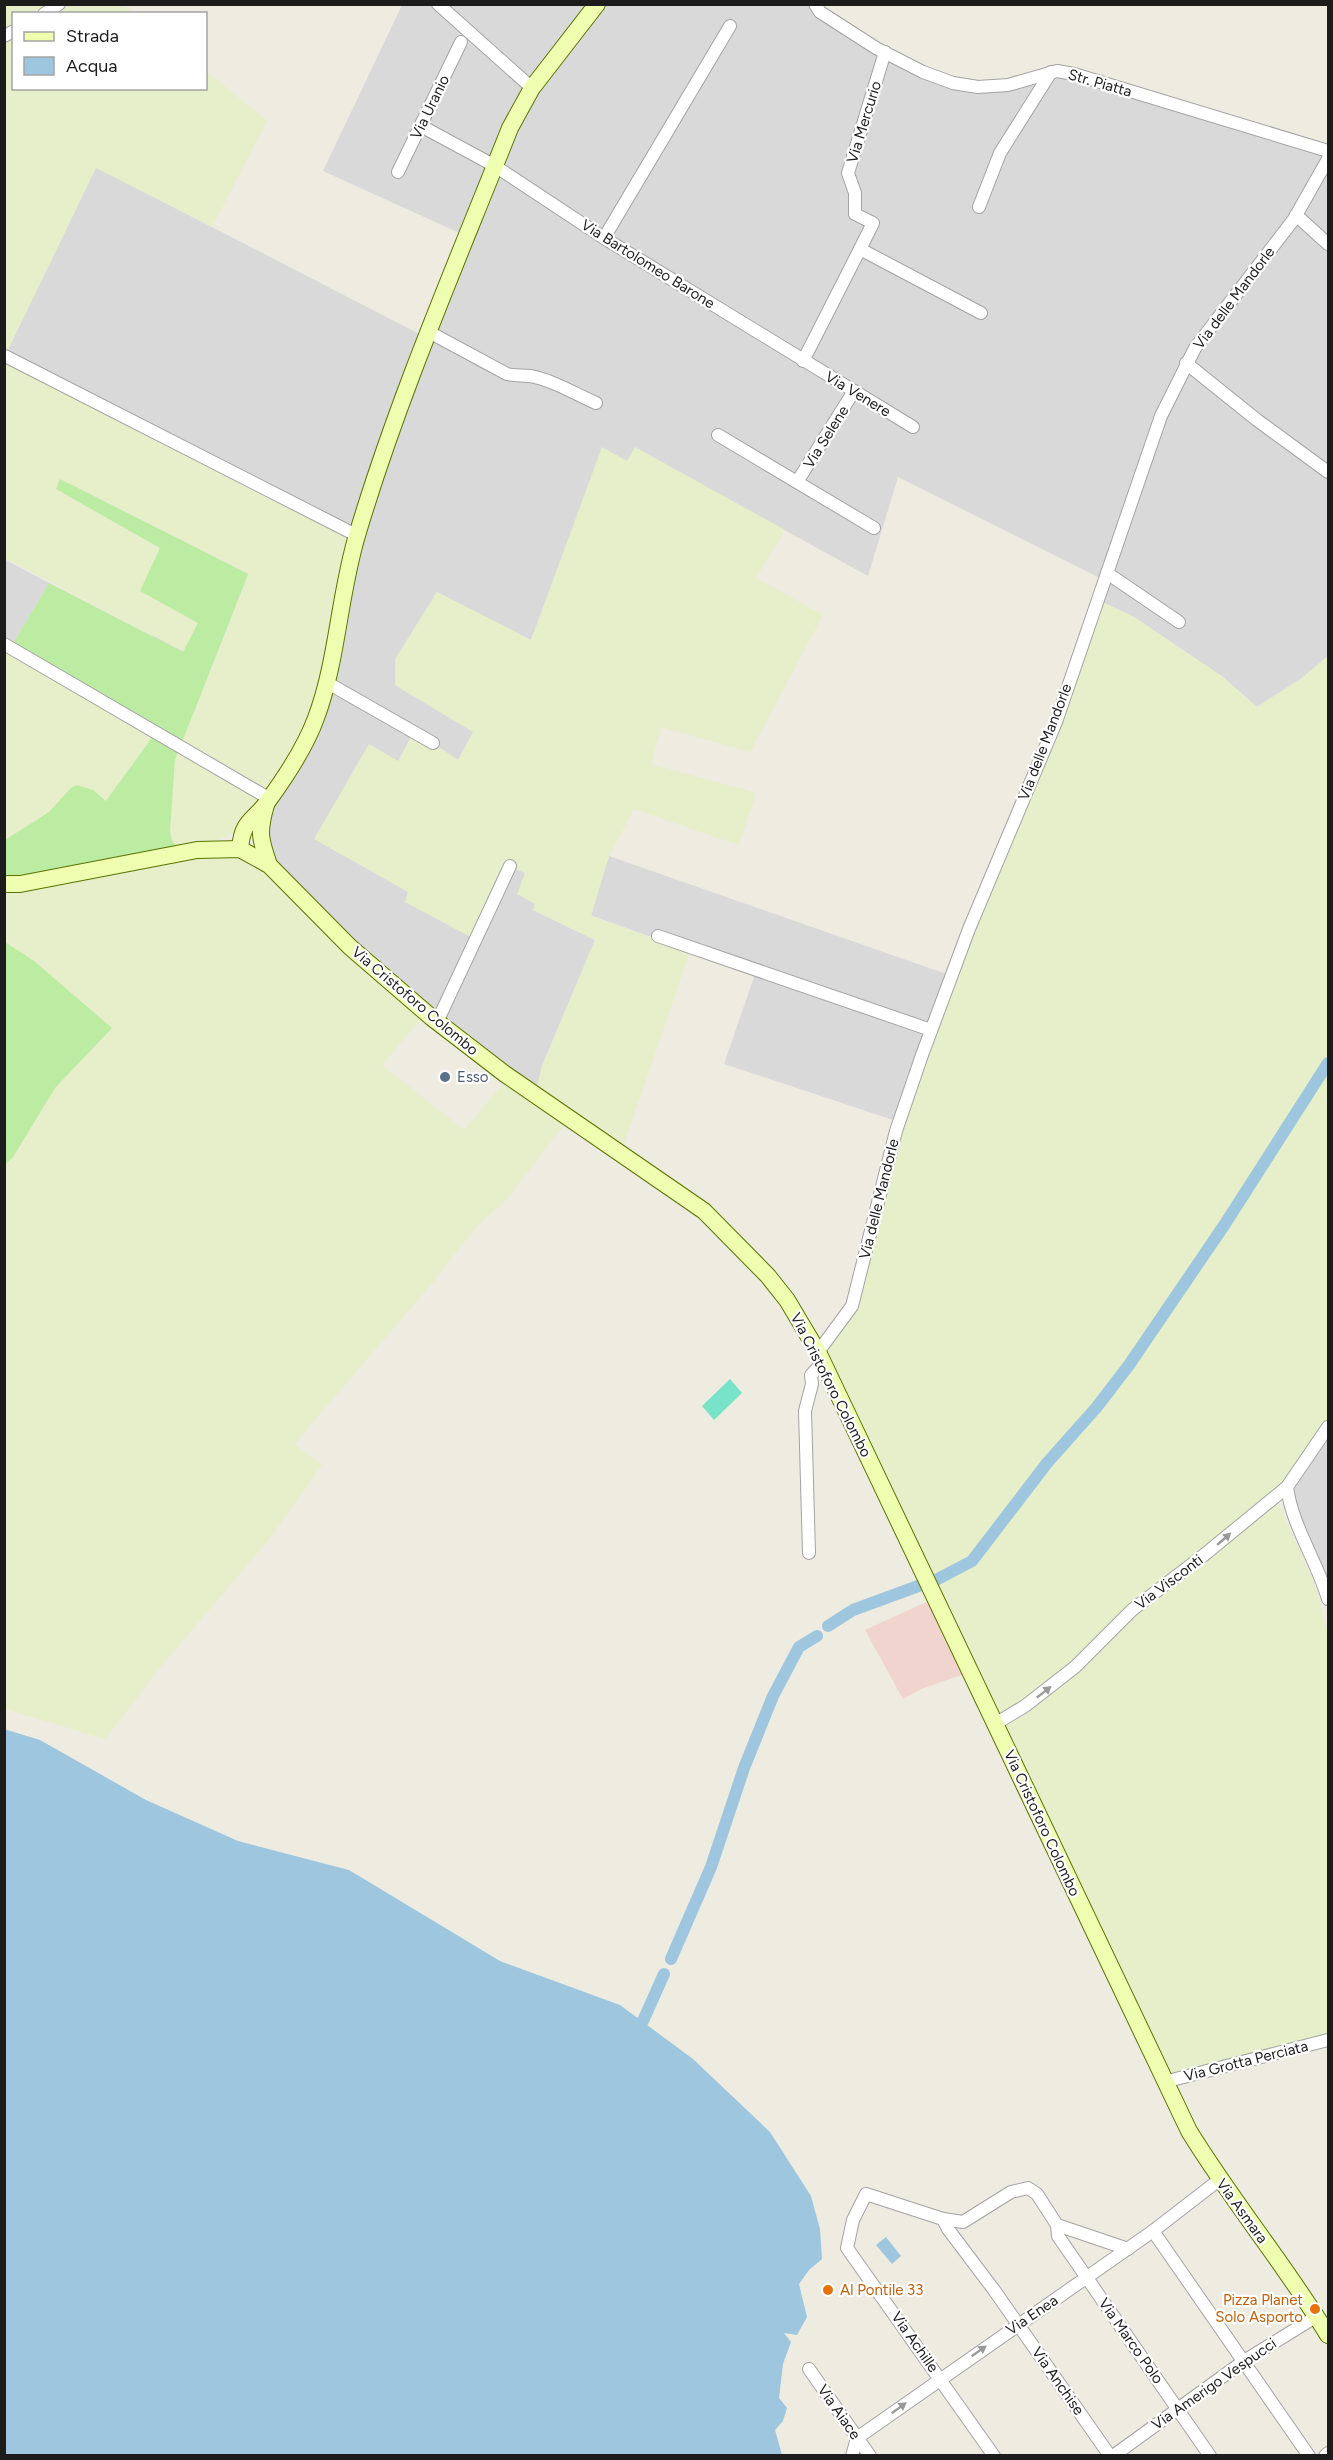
<svg xmlns="http://www.w3.org/2000/svg" width="1333" height="2460" font-family="Figtree,sans-serif">
<style>
.residential{fill:#dad9d9}
.commercial{fill:#f1d4ce}
.farmland{fill:#e6eeca}
.grass{fill:#bceca2}
.pitch{fill:#79e3c9}
.water{fill:#9ec7df}
.lines{fill:none;stroke-linecap:round;stroke-linejoin:round}
.canal{stroke:#9ec7df;stroke-width:12}
.street-casing{stroke:#a3a3a3;stroke-width:14}
.secondary-casing{stroke:#587500;stroke-width:18}
.street{stroke:#fff;stroke-width:12}
.secondary{stroke:#eefdb0;stroke-width:16}
.oneway{fill:#999}
.service-dot{fill:#5c6f8a;stroke:#fff;stroke-width:2}
.food-dot{fill:#e8710a;stroke:#fff;stroke-width:2}
.labels{text-anchor:middle;dominant-baseline:central;stroke-width:4.5;stroke-linejoin:round;paint-order:stroke}
.street-label{font-size:15px;fill:#1c1c1c;stroke:#fff}
.service-label{font-size:15px;fill:#4e5e75;stroke:#fff;text-anchor:start}
.food-label{font-size:15px;fill:#c56008;stroke:#fff;text-anchor:start}
</style>
<rect width="100%" height="100%" fill="#eeebe0"/>
<g class="residential">
<polygon points="402,5 815,5 876,48 978,87 1057,71 1328,151 1328,656 1302,678 1257,707 1223,677 1134,617 1098,600 1104,580 898,477 868,576 635,448 544,606 531,640 437,592 395,685 474,732 458,760 433,743 398,761 315,839 409,892 405,902 510,866 526,873 535,904 533,910 595,940 542,1066 535,1095 505,1074 269,865 261,842 5,356 96,167 427,338 466,236 323,171"/>
<polygon points="4,559 49,583 11,647 5,644"/>
<polygon points="609,856 952,976 899,1122 724,1064 755,974 590,915"/>
<polygon points="1328,1427 1328,1588 1287,1487"/>
</g>
<polygon class="commercial" points="935,1598 970,1672 921,1689 903,1699 865,1630"/>
<g class="farmland">
<polygon points="4,5 123,5 134,13 14,14 14,88 206,88 206,71 267,121 212,227 96,168 5,356 356,535 316,717 247,821 231,834 199,849 255,856 426,1013 382,1065 464,1130 509,1077 535,1094 542,1066 595,940 533,910 535,904 517,894 525,873 511,867 476,940 405,902 408,892 314,839 369,744 398,761 414,732 458,760 473,732 395,685 395,659 437,592 531,640 602,447 627,461 635,447 785,530 756,578 823,615 750,752 661,727 651,764 756,793 739,845 634,809 609,856 591,916 690,951 621,1153 569,1118 508,1198 476,1227 428,1288 294,1444 322,1465 270,1538 163,1664 105,1739 5,1709 5,1165 13,1157 55,1088 112,1028 34,961 5,942 5,884 179,848 172,841 170,831 175,760 248,574 60,479 56,489 161,548 198,623 184,652 5,558"/>
<polygon points="1098,600 1134,617 1223,677 1257,707 1302,678 1328,656 1328,1427 1275,1496 1317,1591 1328,1633 1328,2040 1164,2082 818,1352 842,1323 896,1131"/>
<polygon points="5,644 156,732 106,801 93,790 71,788 49,812 5,840"/>
</g>
<g class="grass">
<polygon points="60,479 248,574 175,760 170,831 172,841 179,848 5,884 5,840 49,812 71,788 77,785 93,790 106,801 156,732 11,647 49,583 183,652 198,623 140,591 160,548 56,489"/>
<polygon points="5,942 34,961 112,1028 55,1088 13,1157 5,1165"/>
</g>
<polygon class="pitch" points="730,1379 742,1393 714,1420 702,1406"/>
<g class="water">
<polygon points="4,1729 40,1740 146,1800 238,1841 349,1870 500,1961 620,2005 693,2059 770,2132 811,2196 820,2229 822,2259 809,2270 799,2284 807,2317 797,2335 784,2333 791,2342 783,2364 779,2398 787,2408 783,2421 775,2430 782,2455 5,2455"/>
<polygon points="886,2237 901,2256 892,2264 876,2245"/>
</g>
<g class="lines">
<g class="canal">
<polyline points="934,1581 972,1561 1047,1463 1096,1408 1129,1365 1225,1224 1328,1063"/>
<polyline points="828,1626 853,1610 921,1585"/>
<polyline points="671,1959 711,1867 744,1768 773,1696 799,1647 817,1636"/>
<polyline points="643,2021 664,1974"/>
</g>
<g class="street-casing">
<g id="street">
<polyline points="438,4 532,88"/>
<polyline points="815,4 820,12 876,48 923,72 953,83 978,87 1008,85 1057,71 1074,74 1328,151"/>
<polyline points="44,14 59,4"/>
<polyline points="4,36 14,31"/>
<polyline points="421,126 495,166 604,238 913,427"/>
<polyline points="398,172 461,42"/>
<polyline points="979,207 1000,153 1051,72"/>
<polyline points="1296,215 1328,244"/>
<polyline points="604,238 730,26"/>
<polyline points="860,249 873,223 855,214 855,193 848,173 885,52"/>
<path d="M429 332 507 374C515 376 522 375 530 376 553 380 575 394 596 403"/>
<polyline points="5,356 356,535"/>
<polyline points="803,361 860,249 981,313"/>
<polyline points="1186,363 1257,420 1328,472"/>
<polyline points="718,435 874,528"/>
<polyline points="797,482 854,391"/>
<polyline points="1107,573 1179,622"/>
<polyline points="4,644 270,799"/>
<polyline points="326,682 433,743"/>
<polyline points="658,936 931,1030"/>
<polyline points="437,1022 510,866"/>
<polyline points="818,1352 852,1306 896,1131 922,1055 969,929 1056,722 1161,416 1195,348 1294,219 1328,159"/>
<path d="M1287 1487C1292 1526 1317 1561 1328 1599"/>
<polyline points="809,1553 805,1411 812,1384 811,1375 823,1362"/>
<polyline points="995,1724 1025,1706 1075,1667 1132,1610 1204,1555 1287,1487 1328,1427"/>
<polyline points="1164,2082 1328,2040"/>
<polyline points="943,2219 948,2229 994,2290 1110,2456"/>
<polyline points="1057,2225 1058,2236 1210,2456"/>
<polyline points="1153,2231 1309,2456"/>
<polyline points="809,2369 870,2456"/>
<polyline points="852,2456 857,2438 1153,2231 1219,2180"/>
<polyline points="994,2456 847,2248 853,2220 866,2194 943,2219 963,2222 1011,2192 1028,2188 1037,2194 1057,2225 1128,2249"/>
<polyline points="1113,2456 1244,2361 1317,2316"/>
<polyline points="1325,2456 1328,2453"/>
</g>
</g>
<g class="secondary-casing">
<g id="secondary">
<path d="M266 805C258 832 260 839 269 865"/>
<path d="M240 849C242 820 254 821 268 801 287 775 305 748 316 718 338 659 339 593 358 532 399 395 457 262 510 128L532 88 597 4"/>
<path d="M4 884H20L197 850 240 849 269 865 350 947 431 1017 505 1074 704 1211 768 1276 787 1300 818 1352 1189 2131C1232 2201 1285 2265 1328 2335"/>
</g>
</g>
<use href="#street" class="street"/>
<use href="#secondary" class="secondary"/>
</g>
<defs><path id="oneway-solid" d="M-6-.8H1V-3.2L6.5 0L1 3.2V.8H-6Z" transform="scale(1.5)"/></defs>
<g class="oneway">
<use href="#oneway-solid" transform="translate(1224 1539) rotate(-41)"/>
<use href="#oneway-solid" transform="translate(1044 1692) rotate(-38)"/>
<use href="#oneway-solid" transform="translate(979 2351) rotate(-35)"/>
<use href="#oneway-solid" transform="translate(899 2408) rotate(-36)"/>
</g>
<circle class="service-dot" cx="445" cy="1077" r="6"/>
<g class="food-dot">
<circle cx="828" cy="2290" r="6"/>
<circle cx="1315" cy="2309" r="6"/>
</g>
<g class="labels">
<g class="street-label">
<text transform="translate(1100 83) rotate(16)">Str. Piatta</text>
<text transform="translate(430 107) rotate(-64)">Via Uranio</text>
<text transform="translate(864 122) rotate(-73)">Via Mercurio</text>
<text transform="translate(648 264) rotate(32)">Via Bartolomeo Barone</text>
<text transform="translate(1234 298) rotate(-53)">Via delle Mandorle</text>
<text transform="translate(858 394) rotate(31)">Via Venere</text>
<text transform="translate(826 437) rotate(-58)">Via Selene</text>
<text transform="translate(1045 742) rotate(-69)">Via delle Mandorle</text>
<text transform="translate(415 1001) rotate(40)">Via Cristoforo Colombo</text>
<text transform="translate(879 1199) rotate(-76)">Via delle Mandorle</text>
<text transform="translate(831 1385) rotate(63)">Via Cristoforo Colombo</text>
<text transform="translate(1169 1582) rotate(-37)">Via Visconti</text>
<text transform="translate(1042 1823) rotate(65)">Via Cristoforo Colombo</text>
<text transform="translate(1246 2061) rotate(-14)">Via Grotta Perciata</text>
<text transform="translate(1242 2211) rotate(54)">Via Asmara</text>
<text transform="translate(1032 2315) rotate(-34)">Via Enea</text>
<text transform="translate(1131 2341) rotate(55)">Via Marco Polo</text>
<text transform="translate(915 2342) rotate(55)">Via Achille</text>
<text transform="translate(1058 2381) rotate(55)">Via Anchise</text>
<text transform="translate(1214 2384) rotate(-35)">Via Amerigo Vespucci</text>
<text transform="translate(839 2412) rotate(55)">Via Aiace</text>
</g>
<g class="service-label">
<text x="457" y="1077">Esso</text>
</g>
<g class="food-label">
<text x="840" y="2290">Al Pontile 33</text>
<text x="1303" y="2300" text-anchor="end">Pizza Planet<tspan x="1303" dy="17">Solo Asporto</tspan></text>
</g>
</g>
<rect width="1333" height="2460" fill="none" stroke="#1c1c1c" stroke-width="12"/>
<rect x="12" y="12" width="195" height="78" fill="#ffffff" stroke="#a4a4a4" stroke-width="1.5"/>
<rect x="24" y="32" width="30" height="9" fill="#eefdb0" stroke="#a4a4a4" stroke-width="1.5"/>
<text x="66" y="42" font-size="18" fill="#1c1c1c">Strada</text>
<rect x="24" y="57" width="30" height="18" fill="#9ec7df" stroke="#a4a4a4" stroke-width="1.5"/>
<text x="66" y="72" font-size="18" fill="#1c1c1c">Acqua</text>
</svg>
